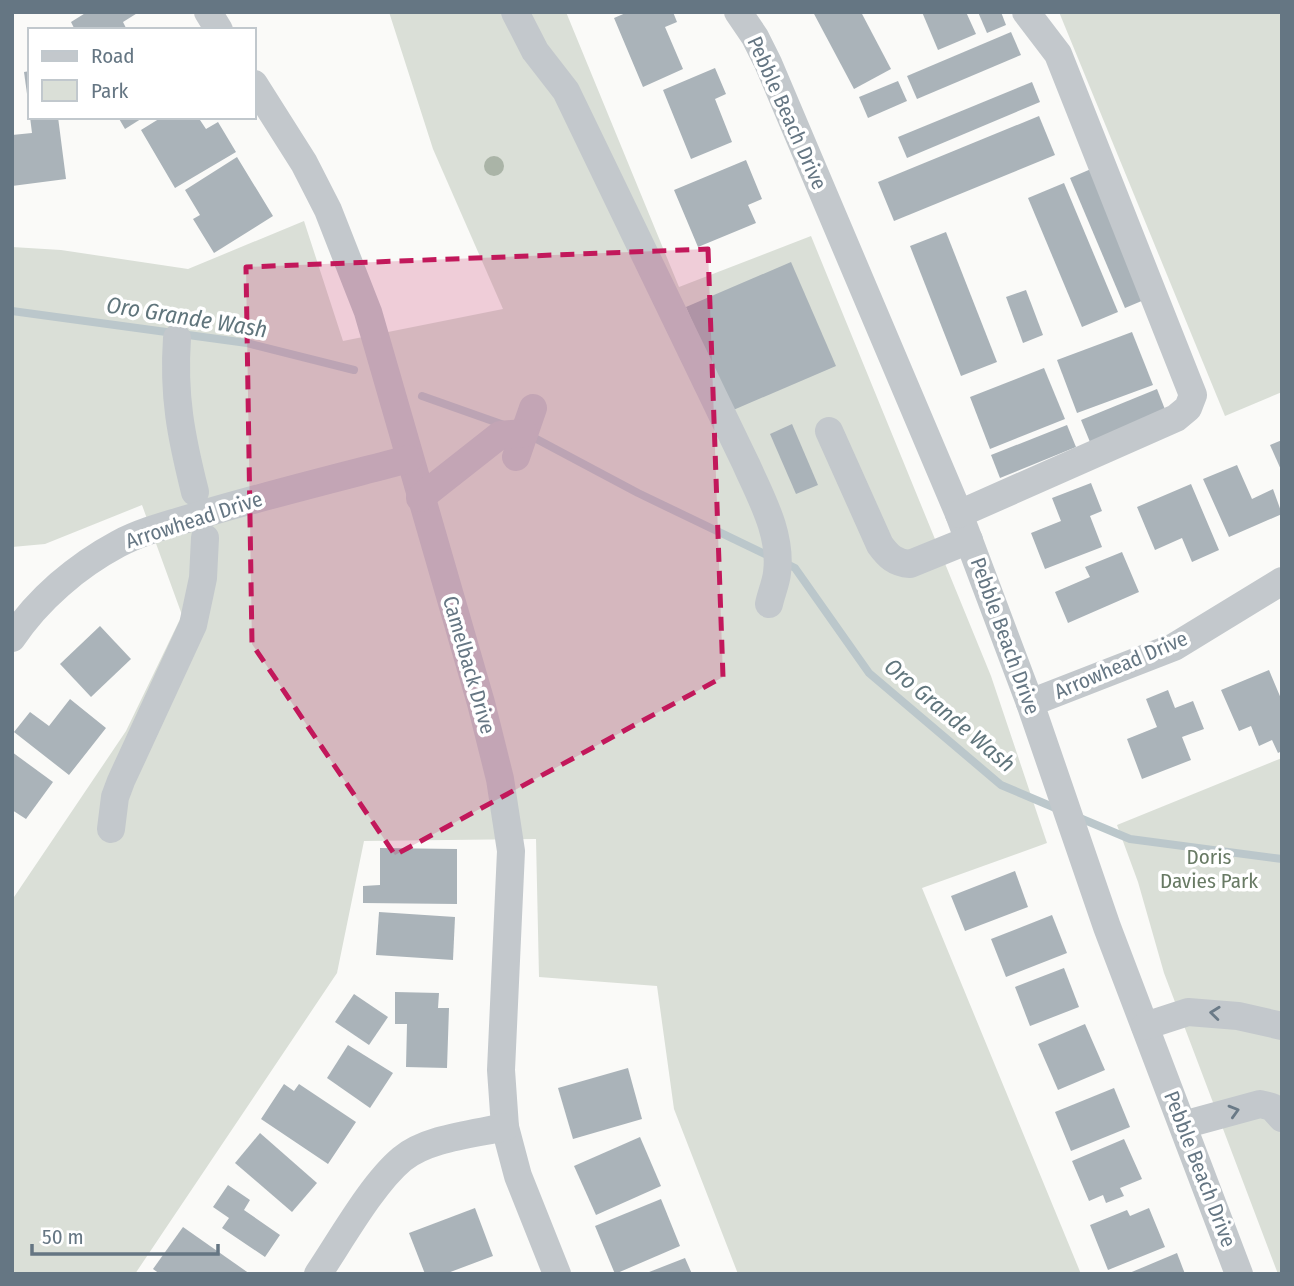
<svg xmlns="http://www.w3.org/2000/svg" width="1294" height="1286" font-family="'Fira Sans Condensed',sans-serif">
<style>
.green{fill:#dadfd7}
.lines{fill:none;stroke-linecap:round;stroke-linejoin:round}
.stream{stroke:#bbc7cb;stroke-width:8}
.building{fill:#aab3b9}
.minor{stroke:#c3c8cc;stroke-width:28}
.tree{fill:#aab4a7}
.oneway{stroke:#6a7a87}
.marked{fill:#c2185b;fill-opacity:0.2;stroke:#c2185b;stroke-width:5;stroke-dasharray:14 9;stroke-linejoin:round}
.labels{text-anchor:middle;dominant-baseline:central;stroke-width:7;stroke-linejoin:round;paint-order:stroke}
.street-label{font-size:21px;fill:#657683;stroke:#fff}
.park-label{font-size:21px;fill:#687a64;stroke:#fff}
.water-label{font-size:23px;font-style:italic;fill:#60757c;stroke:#fff}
</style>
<rect width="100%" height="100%" fill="#fafaf8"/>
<g class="green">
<polygon points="389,12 566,12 679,287 811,236 991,676 1047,843 922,888 1081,1274 738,1274 674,1109 657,986 539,977 536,839 364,841 337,973 135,1274 12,1274 12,900 126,731 182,615 142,505 45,544 12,547 12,247 61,250 188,269 304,221 343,341 503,309 433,149"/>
<polygon points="1059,12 1282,12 1282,392 1225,416"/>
<polygon points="1282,758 1282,1274 1278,1274 1164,973 1138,882 1117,825"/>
</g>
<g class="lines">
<g class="stream">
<polyline points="12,311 247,343 354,370"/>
<polyline points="422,396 504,425"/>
<polyline points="529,435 638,493 771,557"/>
<polyline points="783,562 795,568 869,673 1001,785 1060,810"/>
<polyline points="1075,816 1130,839 1282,859"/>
</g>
</g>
<g class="building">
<polygon points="87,12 139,12 123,22 127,30 75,30 71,22"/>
<polygon points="628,12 673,12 677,22 665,27 683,69 643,87 614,18"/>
<polygon points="813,12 861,12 891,69 854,89"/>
<polygon points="922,12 966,12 976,34 938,50"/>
<polygon points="978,12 1001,12 1006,25 987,33"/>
<polygon points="1011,32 1021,55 917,99 907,76"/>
<polygon points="715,68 726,94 715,99 732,142 691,159 663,90"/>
<polygon points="30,71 30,100 28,101 24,72"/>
<polygon points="898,81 907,101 868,118 859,97"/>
<polygon points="1032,82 1040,102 907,158 898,137"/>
<polygon points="1039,116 1055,155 894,221 878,182"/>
<polygon points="30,117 58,117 66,179 12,186 12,135 32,133"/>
<polygon points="118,117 144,117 125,129"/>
<polygon points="162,117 198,117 206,129 218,122 236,152 175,188 141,130"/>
<polygon points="237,157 273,216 214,253 193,219 200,215 185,190"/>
<polygon points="746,160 762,199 748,205 756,223 698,247 674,190"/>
<polygon points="1091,169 1144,300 1125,308 1070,178"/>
<polygon points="1064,183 1118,312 1082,327 1028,198"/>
<polygon points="946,232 997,362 961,376 910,246"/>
<polygon points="791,262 836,366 731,411 686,307"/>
<polygon points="1026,290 1043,335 1023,343 1006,297"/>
<polygon points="1132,332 1153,385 1077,413 1057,360"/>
<polygon points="1044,368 1065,419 990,449 970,397"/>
<polygon points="1157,389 1166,412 1090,442 1081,420"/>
<polygon points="792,424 818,485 796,494 770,434"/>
<polygon points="1067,425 1076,447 1000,478 991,455"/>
<polygon points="1282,440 1282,472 1270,445"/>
<polygon points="1237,465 1252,499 1273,489 1282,514 1229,537 1203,479"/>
<polygon points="1091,483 1102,511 1090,516 1102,547 1045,569 1031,533 1061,521 1052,498"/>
<polygon points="1191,484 1219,550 1192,562 1182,538 1155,550 1137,507"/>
<polygon points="1122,552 1139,592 1068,623 1055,592 1090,577 1085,567"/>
<polygon points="100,626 131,659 91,697 60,664"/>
<polygon points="1269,670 1282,701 1282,751 1278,753 1272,740 1259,746 1251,726 1239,731 1221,690"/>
<polygon points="1168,690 1175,708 1193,701 1204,729 1182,737 1191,760 1142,779 1127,739 1157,727 1146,699"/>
<polygon points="70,699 106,728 69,775 14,732 30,712 49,726"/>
<polygon points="12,752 53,782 26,819 12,810"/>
<polygon points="380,848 457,849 457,904 363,903 363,886 380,885"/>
<polygon points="1015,871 1028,907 965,931 951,896"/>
<polygon points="379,912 455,917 453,960 376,955"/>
<polygon points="1052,915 1067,953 1006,977 991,939"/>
<polygon points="1064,968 1079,1007 1030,1026 1015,987"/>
<polygon points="395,992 439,993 438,1008 449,1008 447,1068 406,1067 407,1024 395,1024"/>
<polygon points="354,994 388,1017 369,1045 335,1022"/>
<polygon points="1085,1024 1105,1070 1058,1090 1038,1044"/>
<polygon points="348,1045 393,1073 370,1108 327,1078"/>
<polygon points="628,1068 642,1119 573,1139 558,1088"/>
<polygon points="284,1084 294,1091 299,1084 356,1122 328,1164 261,1119"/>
<polygon points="1114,1088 1130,1127 1071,1151 1055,1112"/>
<polygon points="260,1133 317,1183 292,1212 235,1163"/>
<polygon points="640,1137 661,1186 596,1215 574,1166"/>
<polygon points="1124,1139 1142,1179 1120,1188 1124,1196 1106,1203 1103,1195 1089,1201 1072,1161"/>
<polygon points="228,1185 250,1200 244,1210 280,1235 265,1257 222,1228 229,1218 213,1207"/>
<polygon points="661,1199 680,1246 615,1274 595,1226"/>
<polygon points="475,1208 493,1256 445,1274 425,1274 409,1233"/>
<polygon points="1149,1208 1165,1247 1108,1270 1090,1225 1127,1210 1130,1216"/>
<polygon points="183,1227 250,1274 160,1274 153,1269"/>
<polygon points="1177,1253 1185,1274 1127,1274"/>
<polygon points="685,1258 692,1274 644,1274"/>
</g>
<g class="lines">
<g class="minor">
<polyline points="208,12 219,30"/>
<path d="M515 12 535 51 566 91 746 464C761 498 782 534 777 573 776 583 771 594 769 604"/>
<polyline points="738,12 755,37 768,63 959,514 1030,703 1107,927 1239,1274"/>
<polyline points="254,84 304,163 328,210 368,312 481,703 500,779 511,851 501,1070 505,1127 518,1176 557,1274"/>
<path d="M177 338C173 396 181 436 195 492"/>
<path d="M829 431 880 545C888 556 895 563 910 564L969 540"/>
<polyline points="516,457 533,408"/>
<polyline points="420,498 500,435 524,433"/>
<polyline points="959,514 1176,418 1188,408 1193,395 1058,54 1026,12"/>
<path d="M12 638C38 599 77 566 118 544 144 530 175 523 203 514 271 494 340 477 409 459"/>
<polyline points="1030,703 1174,647 1282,581"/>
<polyline points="111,829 115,797 121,781 193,625 203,578 205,538"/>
<polyline points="1145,1026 1188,1012 1238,1016 1282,1026"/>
<polyline points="1183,1125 1260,1104 1272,1107 1282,1118"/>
<path d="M318 1274C341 1240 372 1184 402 1159 427 1138 474 1134 505 1127"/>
</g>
</g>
<circle class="tree" cx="494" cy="166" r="10"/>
<defs><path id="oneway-chevron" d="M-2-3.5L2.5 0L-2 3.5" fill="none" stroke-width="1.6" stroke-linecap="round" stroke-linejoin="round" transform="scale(1.75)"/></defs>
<g class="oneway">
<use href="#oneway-chevron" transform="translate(1215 1013) rotate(-174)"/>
<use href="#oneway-chevron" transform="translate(1234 1111) rotate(-16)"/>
</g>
<path class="marked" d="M708 249 723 677 395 855 252 644 246 267Z"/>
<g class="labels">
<g class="street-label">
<text transform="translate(787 113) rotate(66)">Pebble Beach Drive</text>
<text transform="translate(194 520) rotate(-18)">Arrowhead Drive</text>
<text transform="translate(1005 636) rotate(70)">Pebble Beach Drive</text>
<text transform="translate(469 665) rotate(74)">Camelback Drive</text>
<text transform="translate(1121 665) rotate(-23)">Arrowhead Drive</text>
<text transform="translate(1200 1169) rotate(69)">Pebble Beach Drive</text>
</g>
<g class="park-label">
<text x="1209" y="857">Doris<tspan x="1209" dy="24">Davies Park</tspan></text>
</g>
<g class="water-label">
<text transform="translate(187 317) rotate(9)">Oro Grande Wash</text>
<text transform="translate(950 715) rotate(40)">Oro Grande Wash</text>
</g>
</g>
<rect width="1294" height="1286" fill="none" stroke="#657683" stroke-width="28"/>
<rect x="28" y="28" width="228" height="91" fill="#ffffff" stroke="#c1c8cd" stroke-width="2"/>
<rect x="42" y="51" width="35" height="10" fill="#c3c8cc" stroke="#c1c8cd" stroke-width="2"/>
<text x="91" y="63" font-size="21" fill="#657683">Road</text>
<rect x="42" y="80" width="35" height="21" fill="#dadfd7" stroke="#c1c8cd" stroke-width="2"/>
<text x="91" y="98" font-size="21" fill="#657683">Park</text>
<path d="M32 1244v10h186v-10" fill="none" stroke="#657683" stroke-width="3.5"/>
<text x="42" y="1244" font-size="21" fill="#657683" stroke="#ffffff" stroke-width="5" paint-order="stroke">50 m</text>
</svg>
